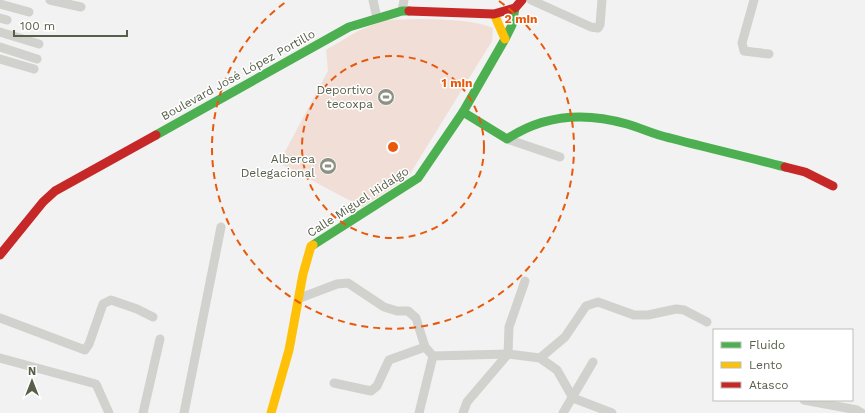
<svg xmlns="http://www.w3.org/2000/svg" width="865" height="413" font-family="'Work Sans',sans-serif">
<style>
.green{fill:#f1ded6}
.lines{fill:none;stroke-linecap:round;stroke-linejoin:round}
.street{stroke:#d1d2cd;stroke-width:9}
.fast{stroke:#4caf50;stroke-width:9}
.slow{stroke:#ffc107;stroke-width:9}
.jam{stroke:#c62828;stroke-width:9}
.ring{fill:none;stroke:#e8590c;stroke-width:2;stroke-dasharray:7 5}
.labels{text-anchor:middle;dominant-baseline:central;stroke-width:3;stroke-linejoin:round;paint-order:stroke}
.street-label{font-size:12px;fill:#565f48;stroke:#fff}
.poi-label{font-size:12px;fill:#565f48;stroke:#fff;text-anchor:end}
.centre{fill:#e8590c;stroke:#fff;stroke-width:2}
.ring-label{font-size:12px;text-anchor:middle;font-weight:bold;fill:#e8590c;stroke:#fff;stroke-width:3;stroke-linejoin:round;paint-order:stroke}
</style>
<rect width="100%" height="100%" fill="#f2f2f2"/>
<path class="green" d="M422 19C446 20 470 19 493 28L492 41 408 177 362 207 279 163 328 71 326 50 358 31 385 20Z"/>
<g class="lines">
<g class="street">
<polyline points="50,0 81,7"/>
<polyline points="373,0 377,18"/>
<polyline points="531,0 591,27 598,28 600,25 602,0"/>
<polyline points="754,0 742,43 744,51 769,54"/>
<polyline points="0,4 29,12"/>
<polyline points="402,11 404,0"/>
<polyline points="0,18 7,20"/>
<polyline points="0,32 39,44"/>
<polyline points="0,47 37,59"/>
<polyline points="0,59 34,69"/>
<polyline points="507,139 560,157"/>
<polyline points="300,298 337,284 348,283 384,307 397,311 408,311 416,318 425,347 433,356 508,354 540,358 557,370 573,398 612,413"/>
<polyline points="0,318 85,350 89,344 103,304 111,300 137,309 153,317"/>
<polyline points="0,358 96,384 109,413"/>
<polyline points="540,358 565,337 586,306 598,302 634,315 648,315 676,309 684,310 707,322"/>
<polyline points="334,383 371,391 377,386 389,360 425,347"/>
<polyline points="804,400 857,410 862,413"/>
<polyline points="143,413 160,339"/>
<polyline points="184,413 221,227"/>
<polyline points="419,413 433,356"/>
<polyline points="463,413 467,402 508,354 509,327 525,281"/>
<polyline points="563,413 593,362"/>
</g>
<g class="fast">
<path d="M463 112 507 139C543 115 585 112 627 124 641 128 655 135 670 138 708 148 747 157 785 167"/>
<polyline points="156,135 349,27 402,11 409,11"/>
<polyline points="313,245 418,178 463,112 505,39 512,25 515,8"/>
</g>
<g class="slow">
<polyline points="494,14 505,39"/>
<polyline points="271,413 289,350 303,274 311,246 313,245"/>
</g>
<g class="jam">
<polyline points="409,11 494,14 515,8 522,0"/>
<polyline points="785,167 805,172 833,186"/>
<polyline points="0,255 43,202 55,191 156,135"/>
</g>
</g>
<g class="ring">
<circle cx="393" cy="147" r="91"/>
<path d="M499 1A181 181 0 1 1 287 1"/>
</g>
<defs>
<g id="stadium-disc" transform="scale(0.9)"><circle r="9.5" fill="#8d9284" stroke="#fff"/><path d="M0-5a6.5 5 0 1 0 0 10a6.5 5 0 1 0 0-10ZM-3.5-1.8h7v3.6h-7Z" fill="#fff"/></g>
</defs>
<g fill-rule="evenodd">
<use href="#stadium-disc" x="386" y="97"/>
<use href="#stadium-disc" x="328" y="166"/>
</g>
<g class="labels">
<g class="street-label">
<text transform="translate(238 75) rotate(-29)">Boulevard José López Portillo</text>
<text transform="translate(358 202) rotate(-33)">Calle Miguel Hidalgo</text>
</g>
<g class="poi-label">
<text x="373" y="90">Deportivo<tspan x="373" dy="14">tecoxpa</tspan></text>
<text x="315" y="159">Alberca<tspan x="315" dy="14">Delegacional</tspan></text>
</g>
</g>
<circle cx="393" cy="147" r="6" class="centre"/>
<g class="ring-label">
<text x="521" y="23">2 min</text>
<text x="457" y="87">1 min</text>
</g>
<rect x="713" y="329" width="140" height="72" fill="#ffffff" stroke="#bbbfb6"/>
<rect x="721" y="342" width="20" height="6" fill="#4caf50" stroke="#bbbfb6"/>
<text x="749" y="349" font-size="12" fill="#565f48">Fluido</text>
<rect x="721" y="362" width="20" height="6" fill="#ffc107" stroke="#bbbfb6"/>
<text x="749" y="369" font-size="12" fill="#565f48">Lento</text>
<rect x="721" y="382" width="20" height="6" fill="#c62828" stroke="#bbbfb6"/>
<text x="749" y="389" font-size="12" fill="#565f48">Atasco</text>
<g transform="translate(32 381)" stroke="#ffffff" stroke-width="3" paint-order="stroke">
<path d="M0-3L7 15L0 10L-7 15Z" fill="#565f48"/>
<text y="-6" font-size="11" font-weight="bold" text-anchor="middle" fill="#565f48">N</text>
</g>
<path d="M14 30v6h113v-6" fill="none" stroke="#565f48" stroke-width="2"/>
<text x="20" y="30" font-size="12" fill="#565f48" stroke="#ffffff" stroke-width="3" paint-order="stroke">100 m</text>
</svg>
